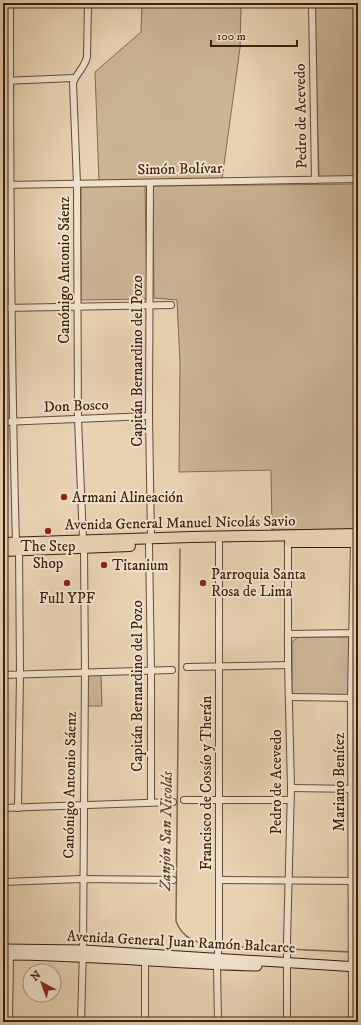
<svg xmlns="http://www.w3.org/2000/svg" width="361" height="1025" font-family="'IM FELL DW Pica',serif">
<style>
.green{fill:#cab496;stroke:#836a52}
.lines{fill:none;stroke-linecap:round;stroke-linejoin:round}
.stream{stroke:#80664e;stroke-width:1.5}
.minor-casing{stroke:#674c36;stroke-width:8}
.secondary-casing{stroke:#3c200d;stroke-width:11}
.primary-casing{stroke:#3c200d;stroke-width:12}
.minor{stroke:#efe2cd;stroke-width:6}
.secondary{stroke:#efe2cd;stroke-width:9}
.primary{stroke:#e7d2b2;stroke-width:10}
.poi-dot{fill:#8f2418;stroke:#efe2cd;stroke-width:1.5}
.labels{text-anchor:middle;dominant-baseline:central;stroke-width:4;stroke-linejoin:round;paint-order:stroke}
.street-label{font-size:15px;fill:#3c200d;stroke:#efe2cd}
.poi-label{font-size:15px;fill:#3c200d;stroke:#efe2cd;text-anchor:start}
.water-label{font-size:16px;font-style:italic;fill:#5e432e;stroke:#efe2cd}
</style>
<rect width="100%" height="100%" fill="#e7d2b2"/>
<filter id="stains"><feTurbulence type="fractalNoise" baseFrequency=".005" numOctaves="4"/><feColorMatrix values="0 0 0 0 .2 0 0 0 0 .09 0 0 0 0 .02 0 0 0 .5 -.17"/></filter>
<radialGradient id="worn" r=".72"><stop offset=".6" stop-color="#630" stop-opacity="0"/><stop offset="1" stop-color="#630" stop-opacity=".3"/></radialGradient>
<g class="green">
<polygon points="142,3 241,3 240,48 222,179 99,181 95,72 141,32"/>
<polygon points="314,3 358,3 358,177 319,177"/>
<polygon points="358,184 358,529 272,530 271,470 179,472 180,364 177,300 154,298 153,186"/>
<polygon points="145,186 147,299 81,300 81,187"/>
<polygon points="298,637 347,637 350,638 351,693 348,696 296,696 292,692 292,642"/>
<polygon points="86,674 101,674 102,706 87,706"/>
</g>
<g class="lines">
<g class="stream">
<path d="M180 549 176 921C182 939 198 944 216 945"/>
<polyline points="220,946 284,949"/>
<polyline points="288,949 350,952"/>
</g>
<g class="minor-casing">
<g id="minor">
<path d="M10 3C10 183 11 363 16 543L19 550 20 674 18 808"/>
<polyline points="312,3 315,180"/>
<polyline points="3,81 74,78"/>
<polyline points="150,183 149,416 151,539"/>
<polyline points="3,185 358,179"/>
<polyline points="3,308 171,305"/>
<polyline points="3,422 149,416"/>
<path d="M83 540 78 419 77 184 73 83C76 74 85 67 87 57L88 3"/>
<polyline points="149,545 151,670 151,802"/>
<polyline points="288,634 358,633"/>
<polyline points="187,667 288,665"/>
<polyline points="3,675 172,670"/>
<polyline points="289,697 358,698"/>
<polyline points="291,788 358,789"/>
<polyline points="184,800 290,800"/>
<polyline points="3,808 173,802"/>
<polyline points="219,880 358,881"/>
<polyline points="3,882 82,879 173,880"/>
<polyline points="145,962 145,1022"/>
<polyline points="9,1022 10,955"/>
<polyline points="81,1022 83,950 85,672 84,548"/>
<polyline points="218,1022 217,965 219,939 219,543"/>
<polyline points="287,1022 287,942 291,788 288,665 288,542"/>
<polyline points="352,1022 351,697 354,542"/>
</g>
</g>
<g class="secondary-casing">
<g id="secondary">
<polyline points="3,949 83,950 358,967"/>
<path d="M3 955C88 955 172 964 257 966"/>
</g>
</g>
<g class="primary-casing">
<g id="primary">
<polyline points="290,542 358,542"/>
<polyline points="3,543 192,537 358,534"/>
<polyline points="3,551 130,546"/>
</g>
</g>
<use href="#minor" class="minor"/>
<use href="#secondary" class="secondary"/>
<use href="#primary" class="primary"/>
</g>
<g class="poi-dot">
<circle cx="64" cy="497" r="4"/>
<circle cx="48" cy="531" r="4"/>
<circle cx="104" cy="565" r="4"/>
<circle cx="67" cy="583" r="4"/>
<circle cx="203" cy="583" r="4"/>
</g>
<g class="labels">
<g class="street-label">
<text transform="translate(301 116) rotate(-91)">Pedro de Acevedo</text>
<text transform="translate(180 169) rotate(-1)">Simón Bolívar</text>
<text transform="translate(64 270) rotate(-90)">Canónigo Antonio Sáenz</text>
<text transform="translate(137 361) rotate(-90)">Capitán Bernardino del Pozo</text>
<text transform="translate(76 406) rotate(-2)">Don Bosco</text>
<text transform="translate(180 523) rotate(-1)">Avenida General Manuel Nicolás Savio</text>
<text transform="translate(137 686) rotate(-90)">Capitán Bernardino del Pozo</text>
<text transform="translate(276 782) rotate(-90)">Pedro de Acevedo</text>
<text transform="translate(339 782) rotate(-90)">Mariano Benítez</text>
<text transform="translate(206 783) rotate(-90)">Francisco de Cossío y Therán</text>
<text transform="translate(70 785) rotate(-89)">Canónigo Antonio Sáenz</text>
<text transform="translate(181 942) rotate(3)">Avenida General Juan Ramón Balcarce</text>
</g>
<g class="poi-label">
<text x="72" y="497">Armani Alineación</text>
<text x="48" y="546" text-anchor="middle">The Step<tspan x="48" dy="17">Shop</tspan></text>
<text x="112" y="565">Titanium</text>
<text x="211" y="574">Parroquia Santa<tspan x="211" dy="17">Rosa de Lima</tspan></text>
<text x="67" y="598" text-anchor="middle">Full YPF</text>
</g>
<g class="water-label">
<text transform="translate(166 831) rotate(-89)">Zanjón San Nicolás</text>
</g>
</g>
<rect width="361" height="1025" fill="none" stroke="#e7d2b2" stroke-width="16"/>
<rect x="4" y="4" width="353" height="1017" fill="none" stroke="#3c200d" stroke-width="2"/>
<rect x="8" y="8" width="345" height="1009" fill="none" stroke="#3c200d"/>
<g transform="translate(42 983) rotate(319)"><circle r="19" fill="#efe2cd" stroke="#a79480"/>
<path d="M0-3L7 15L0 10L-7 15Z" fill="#8f2418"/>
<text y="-6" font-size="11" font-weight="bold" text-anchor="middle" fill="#3c200d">N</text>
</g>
<path d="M211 40v6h86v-6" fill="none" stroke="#3c200d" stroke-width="2"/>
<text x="217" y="40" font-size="12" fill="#3c200d" stroke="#efe2cd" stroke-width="3" paint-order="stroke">100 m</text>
<rect width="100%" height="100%" filter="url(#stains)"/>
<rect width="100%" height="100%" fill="url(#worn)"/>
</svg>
